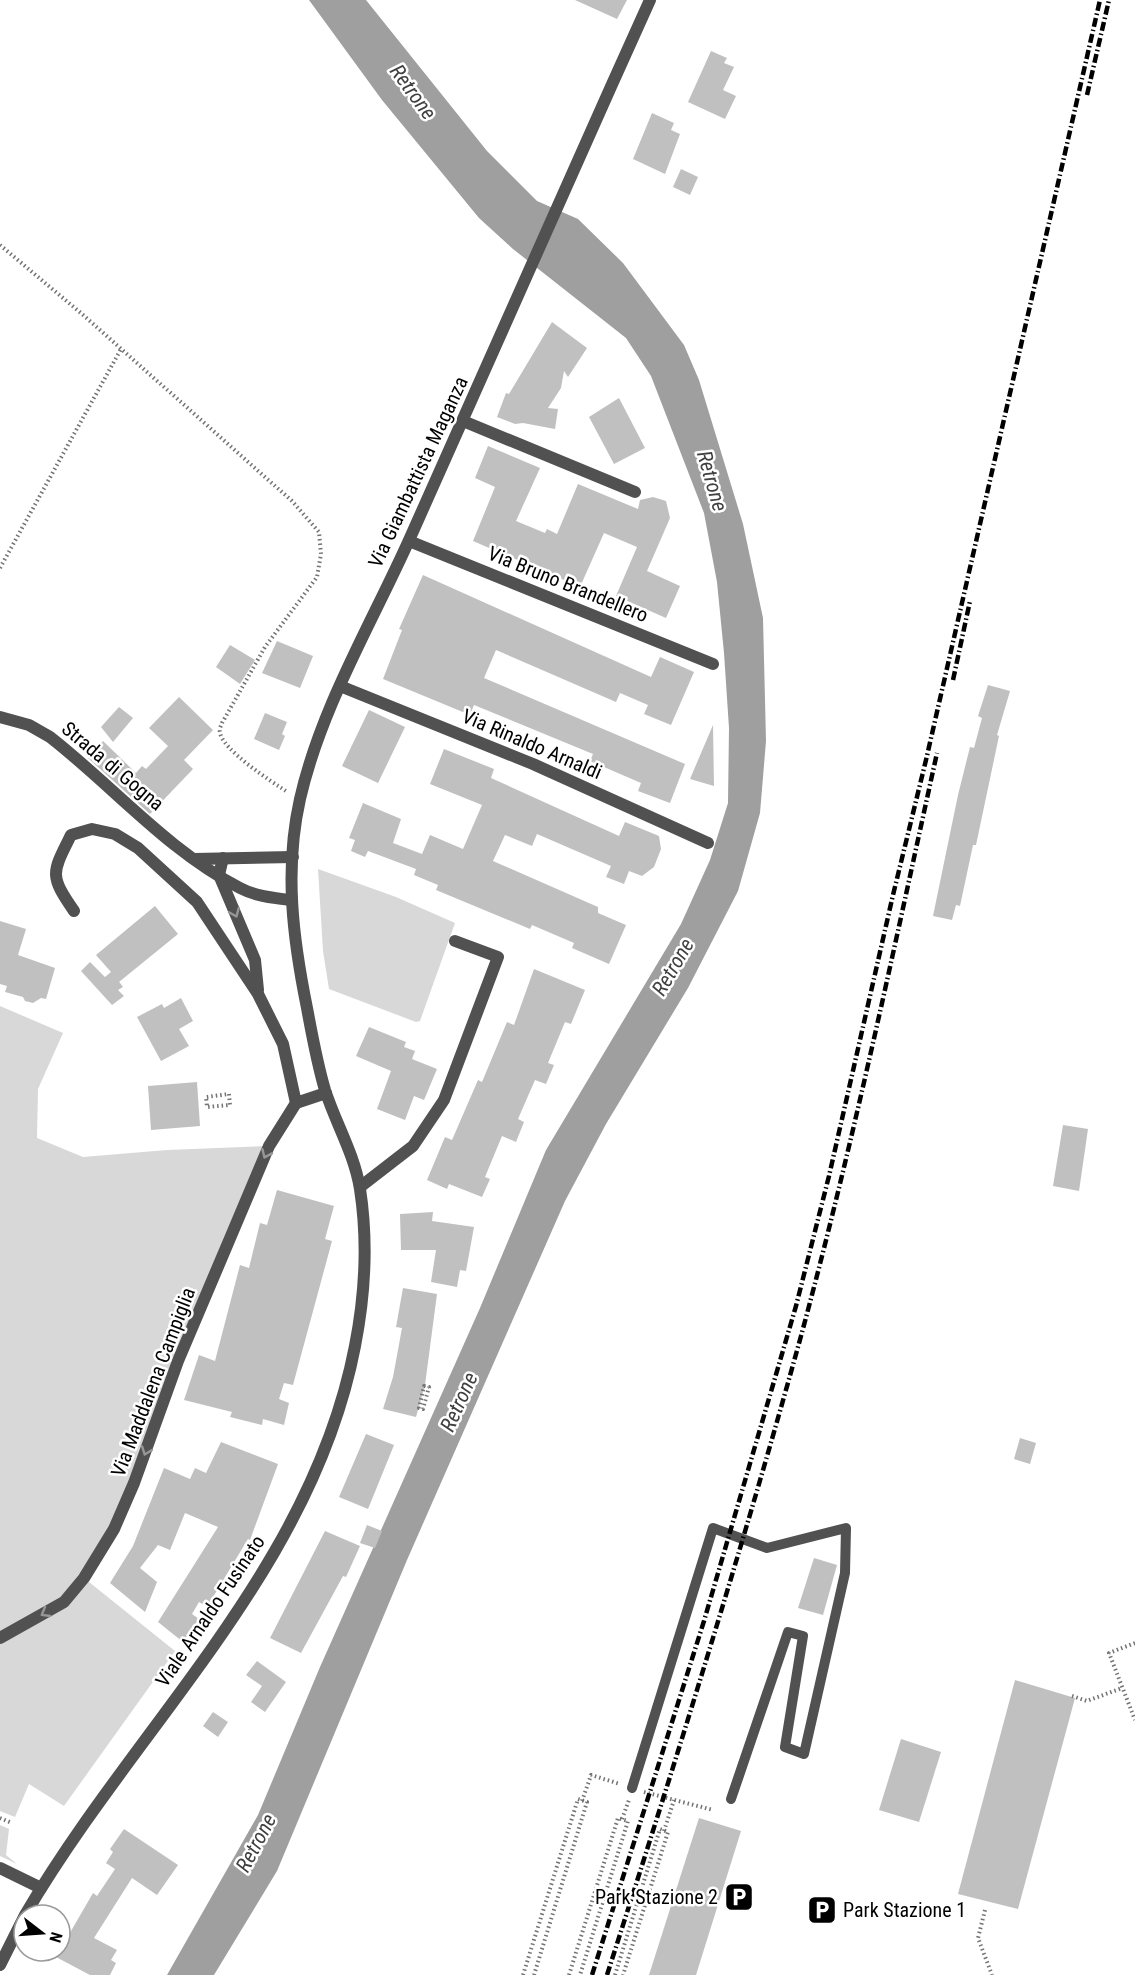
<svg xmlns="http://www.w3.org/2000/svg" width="1135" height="1975" font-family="'Roboto Condensed',sans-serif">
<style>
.green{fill:#d8d8d8}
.water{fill:#9f9f9f}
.building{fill:#c0c0c0}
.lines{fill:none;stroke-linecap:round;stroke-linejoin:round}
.path{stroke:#737373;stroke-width:4;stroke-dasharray:1.5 3;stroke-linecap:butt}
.service{stroke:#515151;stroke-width:10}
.minor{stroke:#515151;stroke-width:12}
.tertiary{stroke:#515151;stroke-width:12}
.rail{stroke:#000;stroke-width:4.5;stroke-dasharray:9 3 1.5 3;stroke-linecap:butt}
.oneway{stroke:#979797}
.labels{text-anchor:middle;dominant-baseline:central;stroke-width:5;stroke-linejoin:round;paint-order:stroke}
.street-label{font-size:20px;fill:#000;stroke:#fff}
.poi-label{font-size:20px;fill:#000;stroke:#fff;text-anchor:end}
.water-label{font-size:21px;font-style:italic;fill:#404040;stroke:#fff}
</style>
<rect width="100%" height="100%" fill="#fff"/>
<g class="green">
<polygon points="318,869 396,897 455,923 420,1021 416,1022 329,989 323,951"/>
<polygon points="0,1006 63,1033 38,1089 37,1138 83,1157 167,1150 269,1146 134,1483 84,1578 175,1651 64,1806 29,1784 15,1817 0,1811"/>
<polygon points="0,1825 9,1829 6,1855 17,1864 0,1856"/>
</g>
<polygon class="water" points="309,0 366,0 487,151 537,201 578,219 623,263 684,345 699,380 743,524 763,618 766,741 760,813 738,891 688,988 606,1124 565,1201 407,1560 277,1871 214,1975 167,1975 258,1815 320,1667 480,1308 546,1150 681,924 710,860 728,803 729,728 724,653 717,582 704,513 651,376 626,338 513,249 479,218 382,100"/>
<g class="building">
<polygon points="575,0 627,0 617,19"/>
<polygon points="711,51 727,58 724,63 734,67 723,90 736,96 725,119 688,102"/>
<polygon points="652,113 674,123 671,130 680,134 665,174 633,159"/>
<polygon points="681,169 698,177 690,195 673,187"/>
<polygon points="552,322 587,348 568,377 564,371 561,388 548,408 558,409 555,429 523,423 515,424 497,417 506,393 509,394"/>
<polygon points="619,398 645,448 614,464 589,417"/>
<polygon points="488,446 540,468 516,521 545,533 547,529 557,534 578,484 638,509 640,500 653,497 666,501 670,518 647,571 680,586 666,618 616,596 637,547 604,533 580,587 473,541 495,487 475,478"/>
<polygon points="423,575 651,677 660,657 694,672 671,725 644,714 648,705 620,693 616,702 496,650 484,678 685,764 670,803 638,791 641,783 590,761 593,754 474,705 470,715 383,679 402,630 399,629"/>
<polygon points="277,641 313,656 300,688 262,673"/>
<polygon points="230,645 255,660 240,684 216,667"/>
<polygon points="988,685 1010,691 997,735 999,736 976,845 973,845 960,906 956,905 952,920 933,916 958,795 970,747 974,748 982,718 978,716"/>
<polygon points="179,697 213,730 184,760 193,769 150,814 88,758 103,741 136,773 142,766 146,769 168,746 149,728"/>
<polygon points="119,707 133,718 113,742 101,727"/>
<polygon points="369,710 405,727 378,783 342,766"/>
<polygon points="265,713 287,722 282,734 285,736 279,750 254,739"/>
<polygon points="713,725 714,786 690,779"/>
<polygon points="444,749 494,769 491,778 619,836 625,822 659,836 661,849 654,867 642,876 629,871 624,884 606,877 611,866 537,834 532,846 505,835 493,861 598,907 598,913 626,925 609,964 572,948 574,943 532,925 530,929 436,890 438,885 414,875 416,869 368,851 365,857 351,851 355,840 349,838 363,803 401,819 393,843 422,854 430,835 463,849 482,805 430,784"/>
<polygon points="155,906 178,934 119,982 117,979 123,987 118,990 124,996 112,1005 81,971 90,962 105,977 111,972 96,955"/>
<polygon points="0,921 26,929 18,955 55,968 46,999 41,998 33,1003 25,1001 23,997 5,992 7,986 0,984"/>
<polygon points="534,969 585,990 571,1024 565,1022 548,1063 554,1065 546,1084 535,1080 518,1119 524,1122 516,1142 502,1136 485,1177 490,1179 482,1197 449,1184 447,1189 427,1180 445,1137 452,1140 478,1080 482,1082 507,1022 514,1025"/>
<polygon points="181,998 193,1021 179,1029 189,1046 161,1061 137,1017 162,1004 164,1008"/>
<polygon points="369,1027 406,1042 404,1047 415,1051 412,1059 437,1069 424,1100 414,1096 405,1120 377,1109 391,1071 356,1056"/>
<polygon points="197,1082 200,1126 151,1130 148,1086"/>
<polygon points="1063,1125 1088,1129 1079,1191 1053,1186"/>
<polygon points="277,1190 334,1206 325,1239 332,1241 293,1385 284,1383 279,1399 289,1403 284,1425 263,1419 262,1425 230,1417 232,1412 184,1400 199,1355 215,1361 240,1265 249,1268 260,1223 267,1225"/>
<polygon points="433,1212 432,1221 474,1227 466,1271 460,1270 457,1287 431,1282 436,1250 401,1250 400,1214"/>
<polygon points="403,1288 437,1294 425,1385 416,1417 383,1409 393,1377 402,1328 396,1327"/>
<polygon points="366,1434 394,1445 368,1509 339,1497"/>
<polygon points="1020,1438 1036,1443 1030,1464 1014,1459"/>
<polygon points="221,1442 278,1464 250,1540 248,1539 207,1607 199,1602 192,1614 199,1619 183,1642 158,1622 218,1527 185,1513 170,1550 158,1545 140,1568 157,1582 145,1612 110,1583 133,1546 164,1468 190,1479 195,1468 206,1473"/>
<polygon points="367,1525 382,1531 375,1548 360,1543"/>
<polygon points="325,1531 360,1546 346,1577 343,1576 301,1653 270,1638"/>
<polygon points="814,1558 837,1565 823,1615 798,1608"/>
<polygon points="257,1661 286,1682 265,1712 251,1702 262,1686 246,1675"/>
<polygon points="1015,1680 1075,1698 1018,1909 958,1894"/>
<polygon points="213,1712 228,1722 218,1737 203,1726"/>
<polygon points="901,1739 941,1752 919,1822 879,1810"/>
<polygon points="699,1818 741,1831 696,1975 649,1975"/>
<polygon points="124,1829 178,1865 157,1895 132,1878 94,1938 117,1950 111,1960 116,1963 110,1975 90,1975 56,1957 93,1893 97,1896 115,1869 106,1863 113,1852 110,1849"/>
</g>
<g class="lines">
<g class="path">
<path d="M0 245 82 314 292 501 319 532 321 554 317 577 265 647 222 723C221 726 219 729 220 732 221 749 272 782 286 791"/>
<polyline points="0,568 121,349"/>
<polygon points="229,1094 230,1105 207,1107 206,1097"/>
<polygon points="424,1386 429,1387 423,1409 419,1408"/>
<polyline points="1135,1643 1109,1653 1135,1720"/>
<polyline points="1072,1696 1087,1701 1122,1688"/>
<polyline points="644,1792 713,1810"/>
<polyline points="582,1801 591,1775 620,1784"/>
<polyline points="0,1818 12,1823"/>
<polyline points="622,1819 629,1800"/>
<polyline points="664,1831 674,1800"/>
<polyline points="985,1910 978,1938 992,1975"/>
<polyline points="523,1975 578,1799 587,1802 534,1975"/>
<polyline points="569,1975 618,1818 628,1821 580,1975"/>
<polyline points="615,1975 660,1829 668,1832 623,1975"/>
</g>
<polyline class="service" points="632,1788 713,1528 767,1548 846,1528 845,1573 804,1754 785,1747 803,1636 788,1632 731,1799"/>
<g class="minor">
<polyline points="463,421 635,492"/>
<polyline points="409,541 713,664"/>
<polyline points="340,686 533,764 708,843"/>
<path d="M0 717 29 725 50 737C114 787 168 851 240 888 255 896 273 898 290 900"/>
<polyline points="223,858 219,875 255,960 258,990"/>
<polyline points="194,859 293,857"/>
<path d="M74 911C49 875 52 873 71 835L92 829 115 834 138 848 197 902 258 994 283 1044 296 1103 326 1093"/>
<polyline points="360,1187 413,1146 444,1100 498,957 455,941"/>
<polyline points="0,1638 64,1602 84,1578 114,1529 134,1483 178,1361 231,1236 269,1146 296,1103"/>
<polyline points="0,1868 41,1888"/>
</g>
<g class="tertiary">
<path d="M25 1915C136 1725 312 1570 355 1346 365 1295 368 1241 360 1189 354 1153 336 1124 325 1090 317 1063 312 1035 307 1008 293 939 284 870 300 799 321 707 372 623 410 538 490 359 569 179 650 0"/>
<polyline points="0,1965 24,1917"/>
</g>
<g class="rail">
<polyline points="1087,95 1109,0"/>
<polyline points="953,680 970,601"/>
<polyline points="592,1975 704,1621 796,1306 829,1176 893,895 926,760 1100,0"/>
<path d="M607 1975C675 1763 742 1550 801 1336 853 1144 894 948 937 753"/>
</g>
</g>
<defs><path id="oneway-chevron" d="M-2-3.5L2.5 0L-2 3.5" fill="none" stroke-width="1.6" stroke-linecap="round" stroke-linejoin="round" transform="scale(1.5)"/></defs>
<g class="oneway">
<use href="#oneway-chevron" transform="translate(235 913) rotate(67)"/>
<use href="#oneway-chevron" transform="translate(266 1154) rotate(114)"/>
<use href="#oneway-chevron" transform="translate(146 1451) rotate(110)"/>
<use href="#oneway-chevron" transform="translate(45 1613) rotate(150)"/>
</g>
<defs>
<g id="parking-square" transform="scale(1.5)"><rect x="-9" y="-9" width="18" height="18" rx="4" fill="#000" stroke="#fff"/><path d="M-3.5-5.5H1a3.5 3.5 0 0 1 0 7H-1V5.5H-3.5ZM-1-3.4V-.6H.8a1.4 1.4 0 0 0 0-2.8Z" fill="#fff"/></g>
</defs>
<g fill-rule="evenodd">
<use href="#parking-square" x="739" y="1897"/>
<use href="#parking-square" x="822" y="1910"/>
</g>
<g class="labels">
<g class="street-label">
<text transform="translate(418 472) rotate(-65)">Via Giambattista Maganza</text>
<text transform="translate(568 584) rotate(22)">Via Bruno Brandellero</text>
<text transform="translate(532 744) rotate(23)">Via Rinaldo Arnaldi</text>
<text transform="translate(113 766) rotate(40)">Strada di Gogna</text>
<text transform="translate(153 1382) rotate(-69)">Via Maddalena Campiglia</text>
<text transform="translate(210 1611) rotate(-56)">Viale Arnaldo Fusinato</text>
</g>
<g class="poi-label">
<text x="718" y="1897">Park Stazione 2</text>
<text x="843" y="1910" text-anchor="start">Park Stazione 1</text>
</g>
<g class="water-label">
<text transform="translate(413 92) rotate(54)">Retrone</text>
<text transform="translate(712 481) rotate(74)">Retrone</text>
<text transform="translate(673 967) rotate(-60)">Retrone</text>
<text transform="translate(459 1402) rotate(-66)">Retrone</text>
<text transform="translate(256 1843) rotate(-62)">Retrone</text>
</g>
</g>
<g transform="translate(42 1933) rotate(107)"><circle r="28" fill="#ffffff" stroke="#999999" stroke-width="1.5"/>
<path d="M0-4.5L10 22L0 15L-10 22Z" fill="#000000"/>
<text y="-9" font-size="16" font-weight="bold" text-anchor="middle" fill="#000000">N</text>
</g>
</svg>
